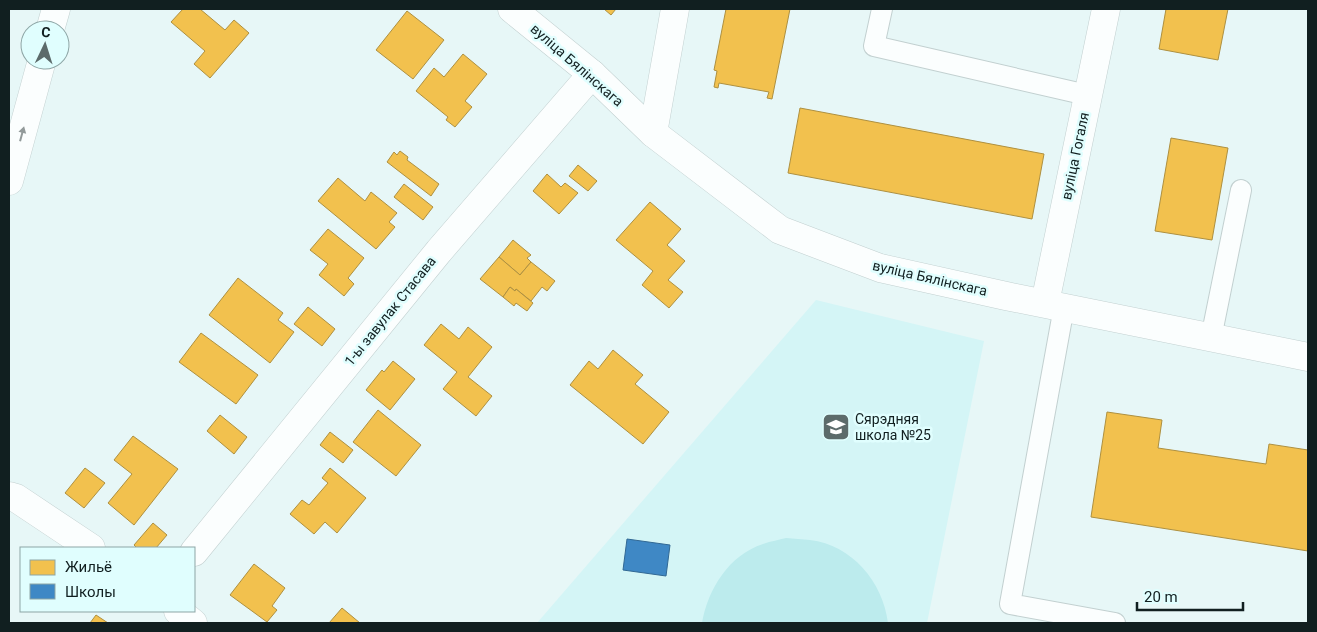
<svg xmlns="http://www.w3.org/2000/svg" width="1317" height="632" font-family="Roboto,sans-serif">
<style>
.built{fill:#d4f5f6}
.green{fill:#bcebed}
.homes{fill:#f2c14e;stroke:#ae9040}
.schools{fill:#3f88c5;stroke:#316894}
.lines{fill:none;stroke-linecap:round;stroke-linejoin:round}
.lane-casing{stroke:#c2d0d0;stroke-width:22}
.street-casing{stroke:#c2d0d0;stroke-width:29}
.primary-casing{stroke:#c2d0d0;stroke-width:29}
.lane{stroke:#fbfefe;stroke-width:20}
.street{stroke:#fbfefe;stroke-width:28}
.primary{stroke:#fbfefe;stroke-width:28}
.oneway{fill:#929a9a}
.labels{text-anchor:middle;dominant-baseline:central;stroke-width:5;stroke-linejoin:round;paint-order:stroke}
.street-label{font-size:14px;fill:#111f20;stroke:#e0fefe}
.poi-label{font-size:14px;fill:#111f20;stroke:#e0fefe;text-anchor:start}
</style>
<rect width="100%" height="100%" fill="#e7f7f7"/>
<polygon class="built" points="816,300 984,341 927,623 537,623"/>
<path class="green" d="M786 538C794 539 802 539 810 540 852 545 883 582 888 623H702C708 589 729 555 763 544 771 541 779 540 786 538Z"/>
<g class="homes">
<polygon points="183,9 200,9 225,30 234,20 249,33 210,78 194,64 205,51 171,22"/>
<polygon points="604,9 616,9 611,15"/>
<polygon points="726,9 790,9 772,99 767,98 769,92 719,83 718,88 714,87 717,71 714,70"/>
<polygon points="1166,9 1228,9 1218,60 1159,49"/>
<polygon points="407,11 444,40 413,79 376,50"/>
<polygon points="463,54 487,74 465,101 472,107 455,127 446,120 448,117 416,91 434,68 444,77"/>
<polygon points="800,108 1044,154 1032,219 788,173"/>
<polygon points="1171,138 1228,148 1212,240 1155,231"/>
<polygon points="400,151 408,157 407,160 439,184 431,196 387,162 394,152 397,155"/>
<polygon points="578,165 597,181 588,191 569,176"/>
<polygon points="547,174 561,187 565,183 578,193 559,214 533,191"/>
<polygon points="338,178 365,201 371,192 397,213 389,222 395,227 376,249 318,201"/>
<polygon points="404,184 433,207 423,220 394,197"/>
<polygon points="650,202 681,229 667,245 685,261 668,280 683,292 669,308 642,285 653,271 616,240"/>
<polygon points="328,229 364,258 348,278 354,284 344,296 319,275 328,264 310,250"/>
<polygon points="513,240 531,255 527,258 531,262 520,275 499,257"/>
<polygon points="499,257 520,275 531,262 555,281 547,291 542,287 531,301 516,289 515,291 510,287 503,297 480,279"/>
<polygon points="238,278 283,313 278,320 294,332 270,363 209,315"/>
<polygon points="510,287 515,291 516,289 533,303 527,311 516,303 514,306 503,297"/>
<polygon points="308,307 335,329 322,346 294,324"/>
<polygon points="441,324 459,339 468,327 492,347 468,377 492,396 476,416 443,389 457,372 424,345"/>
<polygon points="201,333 258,375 236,404 179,362"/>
<polygon points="613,350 643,375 635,384 669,412 643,444 570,385 589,361 598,369"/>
<polygon points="393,361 415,379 390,410 366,390 382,370 384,372"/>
<polygon points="378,410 421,445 396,476 353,442"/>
<polygon points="1107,412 1162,420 1158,448 1266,464 1269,444 1308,450 1308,551 1091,517"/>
<polygon points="220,415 247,437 234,454 207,431"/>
<polygon points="330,432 353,450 343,463 320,445"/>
<polygon points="133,436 178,469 134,525 108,503 132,474 114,460"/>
<polygon points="85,468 105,483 84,508 65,493"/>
<polygon points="330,468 366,498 337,533 325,522 314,534 290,514 302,500 309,505 328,483 322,478"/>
<polygon points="153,523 167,535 156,548 137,548 134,545"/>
<polygon points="254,564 285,588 272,606 277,610 267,622 230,595"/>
<polygon points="342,608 360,623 329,623"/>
<polygon points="96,615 108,623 90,623"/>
</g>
<polygon class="schools" points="627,539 670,545 666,576 623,570"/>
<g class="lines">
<g class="lane-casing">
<g id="lane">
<polyline points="882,9 874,46 1087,95"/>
<polyline points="1064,307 1010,604 1115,623"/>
<polyline points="1211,338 1241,190"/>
</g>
</g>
<g class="street-casing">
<g id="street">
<polyline points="512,9 592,74 653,133 780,230 880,268 1006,296 1308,357"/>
<polyline points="653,133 675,9"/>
<polyline points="1045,303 1106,9"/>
<polyline points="9,496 16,498 91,548"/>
<polyline points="194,552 439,251 592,74"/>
<polyline points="178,611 193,623"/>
</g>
</g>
<g class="primary-casing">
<g id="primary">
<polyline points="50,30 56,9"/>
<polyline points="9,181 42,60"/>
</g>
</g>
<use href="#lane" class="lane"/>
<use href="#street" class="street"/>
<use href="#primary" class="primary"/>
</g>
<defs><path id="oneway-solid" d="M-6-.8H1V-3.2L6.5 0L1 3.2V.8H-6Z" transform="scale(1.25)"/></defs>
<use class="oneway" href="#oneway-solid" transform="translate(22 134) rotate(-75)"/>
<defs>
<g id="school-square" transform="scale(1.4375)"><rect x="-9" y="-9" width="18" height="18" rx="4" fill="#5c6b6b" stroke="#e0fefe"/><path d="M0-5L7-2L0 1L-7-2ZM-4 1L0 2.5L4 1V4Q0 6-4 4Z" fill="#fff"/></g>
</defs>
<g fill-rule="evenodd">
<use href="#school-square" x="836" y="427"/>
</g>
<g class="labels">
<g class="street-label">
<text transform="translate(577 65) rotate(41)">вуліца Бялінскага</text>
<text transform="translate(1075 156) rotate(-78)">вуліца Гогаля</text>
<text transform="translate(930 278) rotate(13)">вуліца Бялінскага</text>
<text transform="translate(390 311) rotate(-51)">1-ы завулак Стасава</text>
</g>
<g class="poi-label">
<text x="855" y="419">Сярэдняя<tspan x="855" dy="16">школа №25</tspan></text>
</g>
</g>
<rect width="1317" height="632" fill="none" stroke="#111f20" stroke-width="20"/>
<rect x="20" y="547" width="175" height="65" fill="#e0fefe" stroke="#8da5a5"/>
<rect x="30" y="560" width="25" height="15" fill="#f2c14e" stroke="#8da5a5"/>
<text x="65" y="572" font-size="15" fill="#111f20">Жильё</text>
<rect x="30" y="584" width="25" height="15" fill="#3f88c5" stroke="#8da5a5"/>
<text x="65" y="597" font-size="15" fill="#111f20">Школы</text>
<g transform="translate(45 45) rotate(4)"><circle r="24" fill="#e0fefe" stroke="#8da5a5"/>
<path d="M0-4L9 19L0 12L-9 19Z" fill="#5c6b6b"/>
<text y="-8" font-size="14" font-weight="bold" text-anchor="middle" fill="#111f20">С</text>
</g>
<path d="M1137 602v8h106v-8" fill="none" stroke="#111f20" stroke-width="2.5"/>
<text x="1144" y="602" font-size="15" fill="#111f20" stroke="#e0fefe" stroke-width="4" paint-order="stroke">20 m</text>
</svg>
